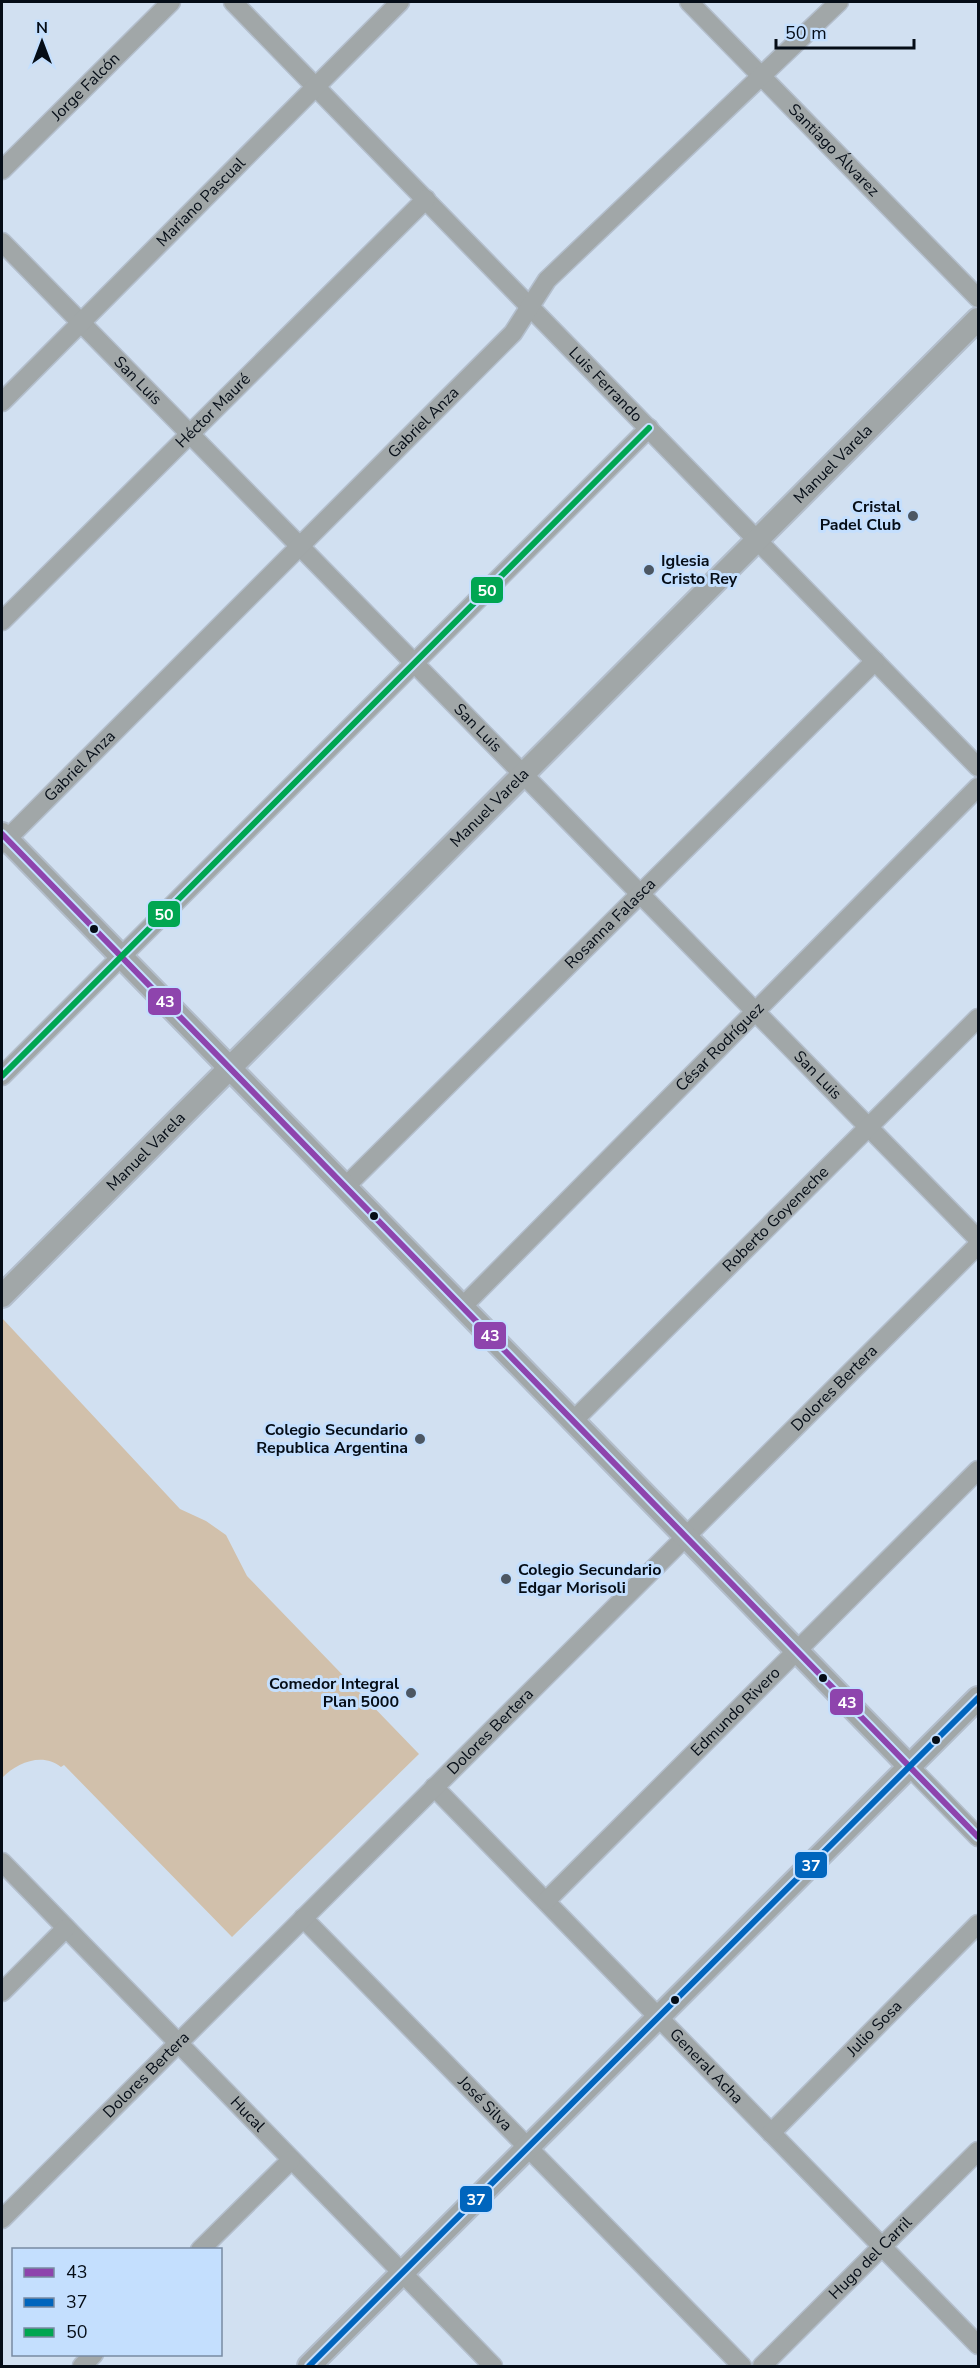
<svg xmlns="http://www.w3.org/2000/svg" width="980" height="2368" font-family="'Nunito Sans',sans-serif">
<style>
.green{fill:#d1c0ab}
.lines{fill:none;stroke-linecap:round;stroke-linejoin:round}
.minor-casing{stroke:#b3becc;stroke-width:21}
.tertiary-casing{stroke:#b3becc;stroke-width:26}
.minor{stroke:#a1a7a8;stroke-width:18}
.tertiary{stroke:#a1a7a8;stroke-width:22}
.bus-1-casing{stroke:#c4dffe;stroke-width:10}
.bus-2-casing{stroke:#c4dffe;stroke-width:10}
.bus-3-casing{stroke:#c4dffe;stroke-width:10}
.bus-1{stroke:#8e44ad;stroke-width:6}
.bus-2{stroke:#0065bd;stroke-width:6}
.bus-3{stroke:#00a651;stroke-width:6}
.poi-dot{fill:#4c5763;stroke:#c4dffe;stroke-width:2}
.bus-dot{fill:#050d17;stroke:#c4dffe;stroke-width:2}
.labels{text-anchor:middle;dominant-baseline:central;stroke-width:6;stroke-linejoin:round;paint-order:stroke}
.street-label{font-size:16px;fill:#050d17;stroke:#c4dffe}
.poi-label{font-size:16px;font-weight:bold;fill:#050d17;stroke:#c4dffe;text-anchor:end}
.line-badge{stroke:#c4dffe;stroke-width:2}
.badge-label{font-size:16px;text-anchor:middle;font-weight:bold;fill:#fff}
</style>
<rect width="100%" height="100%" fill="#d1e0f1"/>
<path class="green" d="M2 1318 180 1509 206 1521 226 1535 247 1576 419 1754 232 1937 64 1765 61 1767C42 1752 17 1763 2 1778Z"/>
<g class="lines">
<g class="minor-casing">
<g id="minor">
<path id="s1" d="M233 2 978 767"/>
<path id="s2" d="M689 2 978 298"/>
<path id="s3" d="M2 170 171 2"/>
<path id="s4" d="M2 242 978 1239"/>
<path id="s5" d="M2 402 400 2"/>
<path id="s6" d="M2 621 426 199"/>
<path id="s7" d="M2 844 513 333 547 280 839 2"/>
<polyline points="2,1076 649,428"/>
<path id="s8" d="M345 1187 875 661"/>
<path id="s9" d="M462 1307 978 787"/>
<path id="s10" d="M573 1421 978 1018"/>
<polyline points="910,1767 978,1837"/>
<path id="s11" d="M434 1787 978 2345"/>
<path id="s12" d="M2 1862 493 2366"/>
<path id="s13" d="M546 1901 978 1470"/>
<path id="s14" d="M303 1918 742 2366"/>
<polyline points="2,1992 66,1928"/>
<path id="s15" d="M771 2133 978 1924"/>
<path id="s16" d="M2 2219 978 1245"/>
<polyline points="200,2250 291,2160"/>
<polyline points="82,2366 94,2354"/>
<path id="s17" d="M762 2366 978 2151"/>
</g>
</g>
<g class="tertiary-casing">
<g id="tertiary">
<polyline points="2,834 910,1767"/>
<path id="s18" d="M2 1296 978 319"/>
<polyline points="309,2366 978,1698"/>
</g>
</g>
<use href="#minor" class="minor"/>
<use href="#tertiary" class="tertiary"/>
<g class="bus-1-casing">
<polyline id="bus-1" points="2,834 978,1837"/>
</g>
<g class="bus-2-casing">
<polyline id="bus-2" points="309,2366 978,1698"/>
</g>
<g class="bus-3-casing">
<polyline id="bus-3" points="2,1076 649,428"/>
</g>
<use href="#bus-1" class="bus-1"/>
<use href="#bus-2" class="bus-2"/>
<use href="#bus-3" class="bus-3"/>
</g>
<g class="poi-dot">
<circle cx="913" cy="516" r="6"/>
<circle cx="649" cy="570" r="6"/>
<circle cx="420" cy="1439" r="6"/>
<circle cx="506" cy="1579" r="6"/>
<circle cx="411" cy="1693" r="6"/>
</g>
<g class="bus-dot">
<circle cx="94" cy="929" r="5"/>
<circle cx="374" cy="1216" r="5"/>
<circle cx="823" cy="1678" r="5"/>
<circle cx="936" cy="1740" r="5"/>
<circle cx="675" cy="2000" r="5"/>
</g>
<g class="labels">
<g class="street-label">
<text stroke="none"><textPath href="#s3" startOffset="118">Jorge Falcón</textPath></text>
<text stroke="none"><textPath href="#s2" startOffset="207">Santiago Álvarez</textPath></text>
<text stroke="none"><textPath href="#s5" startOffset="282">Mariano Pascual</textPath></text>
<text stroke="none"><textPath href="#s4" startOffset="194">San Luis</textPath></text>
<text stroke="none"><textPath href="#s1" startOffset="534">Luis Ferrando</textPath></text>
<text stroke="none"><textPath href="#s6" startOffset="298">Héctor Mauré</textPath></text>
<text stroke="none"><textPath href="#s7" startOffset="596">Gabriel Anza</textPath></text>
<text stroke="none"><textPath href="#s18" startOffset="1176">Manuel Varela</textPath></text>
<text stroke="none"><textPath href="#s4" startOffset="680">San Luis</textPath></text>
<text stroke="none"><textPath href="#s7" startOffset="110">Gabriel Anza</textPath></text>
<text stroke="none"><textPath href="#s18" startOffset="690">Manuel Varela</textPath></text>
<text stroke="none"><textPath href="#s8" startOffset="374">Rosanna Falasca</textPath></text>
<text stroke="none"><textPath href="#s9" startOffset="366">César Rodríguez</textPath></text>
<text stroke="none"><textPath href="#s4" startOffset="1166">San Luis</textPath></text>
<text stroke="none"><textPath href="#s18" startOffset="204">Manuel Varela</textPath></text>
<text stroke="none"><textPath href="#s10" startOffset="286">Roberto Goyeneche</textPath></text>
<text stroke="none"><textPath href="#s16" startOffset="1176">Dolores Bertera</textPath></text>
<text stroke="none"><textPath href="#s13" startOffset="268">Edmundo Rivero</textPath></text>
<text stroke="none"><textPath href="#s16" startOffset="690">Dolores Bertera</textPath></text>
<text stroke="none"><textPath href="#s15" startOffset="147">Julio Sosa</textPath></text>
<text stroke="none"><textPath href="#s11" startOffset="390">General Acha</textPath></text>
<text stroke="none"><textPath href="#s16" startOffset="204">Dolores Bertera</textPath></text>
<text stroke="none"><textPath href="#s14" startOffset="260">José Silva</textPath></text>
<text stroke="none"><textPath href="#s12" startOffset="352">Hucal</textPath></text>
<text stroke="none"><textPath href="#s17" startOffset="153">Hugo del Carril</textPath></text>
</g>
<g class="poi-label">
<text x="901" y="507">Cristal<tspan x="901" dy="18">Padel Club</tspan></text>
<text x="661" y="561" text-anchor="start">Iglesia<tspan x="661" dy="18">Cristo Rey</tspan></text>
<text x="408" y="1430">Colegio Secundario<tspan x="408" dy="18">Republica Argentina</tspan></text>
<text x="518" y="1570" text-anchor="start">Colegio Secundario<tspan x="518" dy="18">Edgar Morisoli</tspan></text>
<text x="399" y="1684">Comedor Integral<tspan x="399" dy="18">Plan 5000</tspan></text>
</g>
</g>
<g class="line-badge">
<rect x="470" y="576" width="34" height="28" rx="6" fill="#00a651"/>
<rect x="147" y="900" width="34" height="28" rx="6" fill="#00a651"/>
<rect x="147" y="987" width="35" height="29" rx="6" fill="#8e44ad"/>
<rect x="473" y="1321" width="34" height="29" rx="6" fill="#8e44ad"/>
<rect x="829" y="1688" width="35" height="28" rx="6" fill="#8e44ad"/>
<rect x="794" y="1851" width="34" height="28" rx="6" fill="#0065bd"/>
<rect x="459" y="2185" width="34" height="28" rx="6" fill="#0065bd"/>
</g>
<g class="badge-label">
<text x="487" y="596">50</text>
<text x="164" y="920">50</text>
<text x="165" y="1007">43</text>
<text x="490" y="1341">43</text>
<text x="847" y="1708">43</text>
<text x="811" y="1871">37</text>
<text x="476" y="2205">37</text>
</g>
<rect width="980" height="2368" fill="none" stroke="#050d17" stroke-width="6"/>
<rect x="12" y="2248" width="210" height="108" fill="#c4dffe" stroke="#788ba2" stroke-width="1.5"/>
<rect x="24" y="2268" width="30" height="9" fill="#8e44ad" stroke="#788ba2" stroke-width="1.5"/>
<text x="66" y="2278" font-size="18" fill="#050d17">43</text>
<rect x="24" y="2298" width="30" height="9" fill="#0065bd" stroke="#788ba2" stroke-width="1.5"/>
<text x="66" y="2308" font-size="18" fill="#050d17">37</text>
<rect x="24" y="2328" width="30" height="9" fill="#00a651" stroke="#788ba2" stroke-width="1.5"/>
<text x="66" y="2338" font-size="18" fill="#050d17">50</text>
<g transform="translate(42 42)" stroke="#c4dffe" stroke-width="4.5" paint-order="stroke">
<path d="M0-4.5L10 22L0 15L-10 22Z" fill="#050d17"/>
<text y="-9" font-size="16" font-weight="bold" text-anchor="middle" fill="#050d17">N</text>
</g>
<path d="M776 39v9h138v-9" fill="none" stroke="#050d17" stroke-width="3"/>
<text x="785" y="39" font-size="18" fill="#050d17" stroke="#c4dffe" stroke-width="4.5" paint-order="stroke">50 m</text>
</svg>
